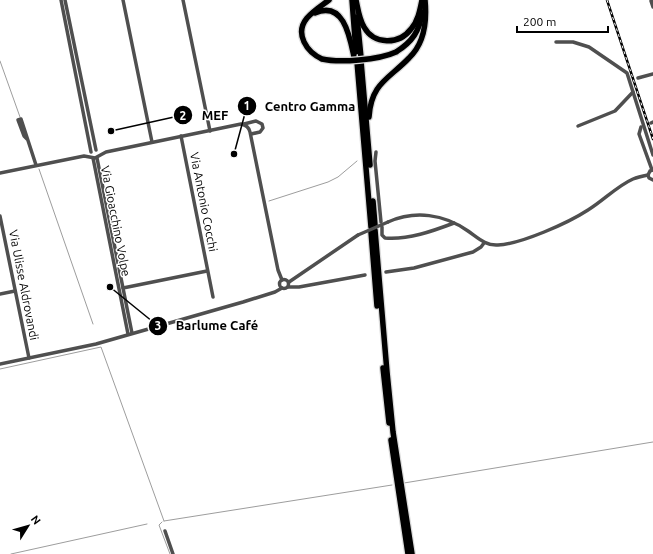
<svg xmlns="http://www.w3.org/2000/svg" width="653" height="554" font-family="Ubuntu,sans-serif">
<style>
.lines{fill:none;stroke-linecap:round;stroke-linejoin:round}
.stream{stroke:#9d9d9d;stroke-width:1}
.trunk-casing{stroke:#dbdbdb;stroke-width:8}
.minor{stroke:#4f4f4f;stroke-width:3.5}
.trunk{stroke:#000;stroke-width:5.5}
.rail-casing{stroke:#000;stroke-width:2.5}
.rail{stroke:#fff;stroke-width:1;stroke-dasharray:3;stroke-linecap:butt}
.trunk-bridge-casing{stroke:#dbdbdb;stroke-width:8;stroke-linecap:butt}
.minor-bridge{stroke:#4f4f4f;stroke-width:3.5}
.trunk-bridge{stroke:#000;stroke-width:5.5}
.labels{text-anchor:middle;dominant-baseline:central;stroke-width:3;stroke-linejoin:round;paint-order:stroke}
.street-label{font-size:12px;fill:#000;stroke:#fff}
.leader{fill:none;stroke:#000;stroke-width:1.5}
.callout-dot{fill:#000;stroke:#fff;stroke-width:1.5}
.mark-label{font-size:12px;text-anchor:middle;font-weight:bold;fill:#fff}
.callout-label{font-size:13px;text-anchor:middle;font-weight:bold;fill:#000;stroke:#fff;stroke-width:3;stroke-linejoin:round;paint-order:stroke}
</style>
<rect width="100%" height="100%" fill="#fff"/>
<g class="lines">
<g class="stream">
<polyline points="0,61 20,117"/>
<polyline points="39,169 93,324"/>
<polyline points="269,201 328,182 338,177 357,161"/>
<polyline points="0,369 101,347 164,521"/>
<polyline points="404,483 653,442"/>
<polyline points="164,521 392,485"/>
<polyline points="162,522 159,525 170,554"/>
<polyline points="11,554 147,524"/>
</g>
<g class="trunk-casing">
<g id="trunk">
<polyline points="352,0 356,52"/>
<path d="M356 0C358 9 359 19 364 27 374 45 399 45 411 29 418 21 420 10 422 0"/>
<path d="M315 13C344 0 350 38 354 57"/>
<polyline points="357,17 361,57"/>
<path d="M396 52C412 42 420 31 422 12"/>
<path d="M322 59C307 52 294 34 307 18 313 11 321 6 329 0"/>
<polyline points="361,61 370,165"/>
<polyline points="357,62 371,227"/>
<path d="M369 117C371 83 389 79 409 58 425 43 427 21 425 0"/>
<polyline points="373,201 375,225"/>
<polyline points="375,230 387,372 393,432 412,554"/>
<polyline points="371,232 377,306"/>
<polyline points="383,368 389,423"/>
<polyline points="391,440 408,554"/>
</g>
</g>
<g class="minor">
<polyline points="61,0 91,152"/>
<polyline points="65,0 96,150"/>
<polyline points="123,0 152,142"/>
<polyline points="183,0 210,131"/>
<polyline points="653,1 651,1 653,7"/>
<polyline points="556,42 573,42 589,47 627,73 653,155"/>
<polyline points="638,78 653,74"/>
<polyline points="651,123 653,122"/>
<polyline points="244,124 256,121 262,124 263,128 260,132 251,134"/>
<polyline points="578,126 615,111 633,92"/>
<polyline points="641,127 639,134 652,170"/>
<polyline points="181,136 213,297"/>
<polyline points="27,139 24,136 18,120 21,119 36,165"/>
<polyline points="376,152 375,161 381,222"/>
<polyline points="93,158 128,334"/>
<polyline points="97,158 132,333"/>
<polyline points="653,170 650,171 648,175 649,178 653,180"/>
<path d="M0 173 84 156 95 158 106 152 241 124C246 125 249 127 250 132L278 270 282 280"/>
<polyline points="0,216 29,358"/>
<path d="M388 222C415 210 444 214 468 231 478 238 486 246 498 245 521 244 568 223 588 210 603 201 617 186 633 179 638 177 643 176 648 175"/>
<path d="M382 227V235L385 238C408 240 433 231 454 223"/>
<polyline points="386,272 414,268 473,252 481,247 484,243"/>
<circle cx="284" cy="284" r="4.5"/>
<polyline points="289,282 358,235"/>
<polyline points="288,287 299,287 365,275"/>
<polyline points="123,288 207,271"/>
<polyline points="0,294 15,291"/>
<polyline points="0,364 96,344 243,302 275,292 282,288"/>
<polyline points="165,531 173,554"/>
</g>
<use href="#trunk" class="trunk"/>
<g class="rail-casing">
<polyline id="rail" points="607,0 653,139"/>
</g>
<use href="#rail" class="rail"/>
<g class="trunk-bridge-casing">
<path id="trunk-bridge" d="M322 59C339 63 379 60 396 52"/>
</g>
<polyline class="minor-bridge" points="358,235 388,222"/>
<use href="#trunk-bridge" class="trunk-bridge"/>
</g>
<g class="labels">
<g class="street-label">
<text transform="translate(204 202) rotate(79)">Via Antonio Cocchi</text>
<text transform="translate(116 221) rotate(79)">Via Gioacchino Volpe</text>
<text transform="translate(24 285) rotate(79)">Via Ulisse Aldrovandi</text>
</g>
</g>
<path class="leader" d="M234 154L247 106M111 131L183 115M110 287L158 326"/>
<g class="callout-dot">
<circle cx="234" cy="154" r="4"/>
<circle cx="111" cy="131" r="4"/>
<circle cx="110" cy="287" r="4"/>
<circle cx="247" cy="106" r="10"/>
<circle cx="183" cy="115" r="10"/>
<circle cx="158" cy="326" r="10"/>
</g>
<g class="mark-label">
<text x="247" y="110">1</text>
<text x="183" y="120">2</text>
<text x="158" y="330">3</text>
</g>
<g class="callout-label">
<text x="310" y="111">Centro Gamma</text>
<text x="215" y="120">MEF</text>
<text x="217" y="330">Barlume Café</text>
</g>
<g transform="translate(28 526) rotate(53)" stroke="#ffffff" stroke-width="3" paint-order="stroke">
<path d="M0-3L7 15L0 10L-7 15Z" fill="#000000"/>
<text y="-6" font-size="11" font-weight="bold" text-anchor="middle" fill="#000000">N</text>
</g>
<path d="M517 26v6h91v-6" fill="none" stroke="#000000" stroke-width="2"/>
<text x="523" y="26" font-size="12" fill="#000000" stroke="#ffffff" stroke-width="3" paint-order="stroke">200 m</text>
</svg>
